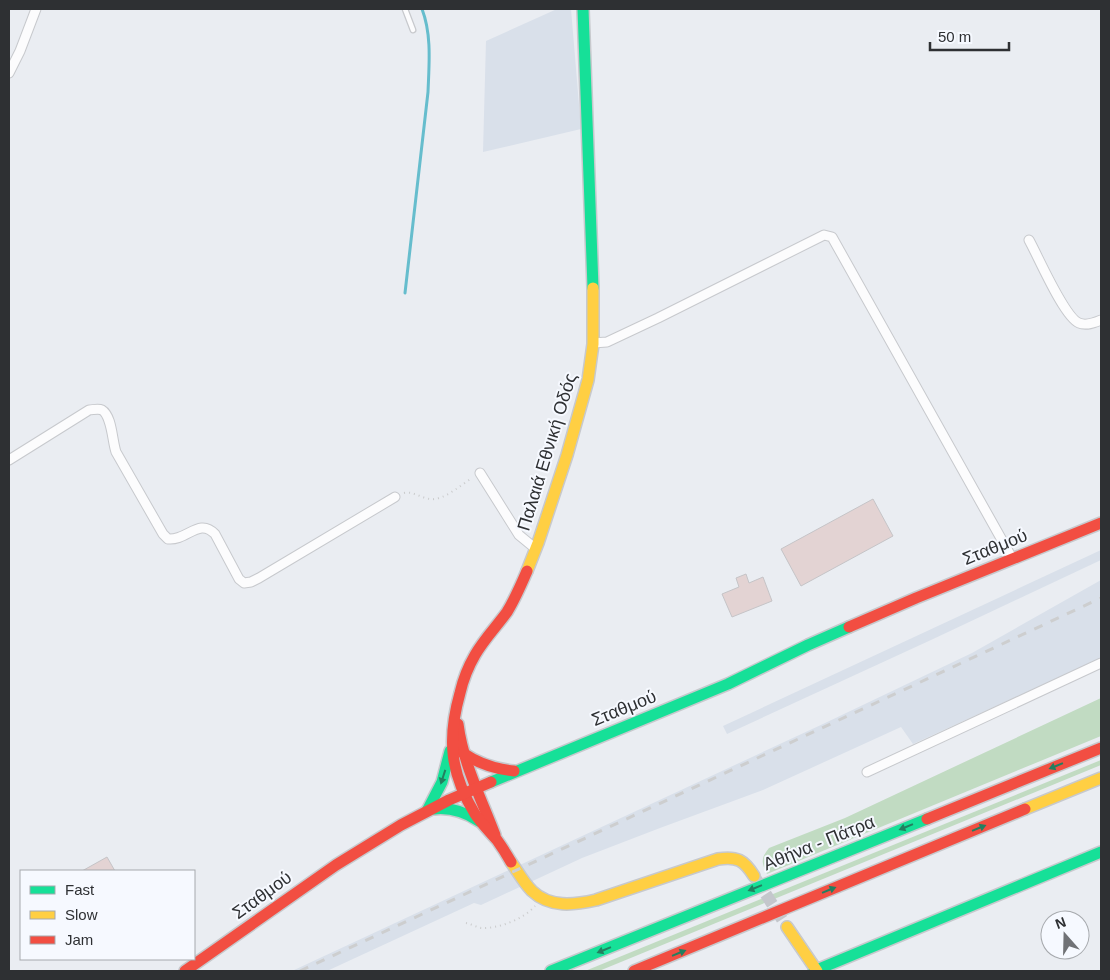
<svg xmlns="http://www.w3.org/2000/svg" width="1110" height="980" font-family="Helvetica,sans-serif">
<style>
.built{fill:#d9e0ea}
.green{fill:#c1dbc2}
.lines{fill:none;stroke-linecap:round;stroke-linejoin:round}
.stream{stroke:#66bdcd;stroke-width:3}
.building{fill:#e3d3d3;stroke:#c5c4c7}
.secondary-tunnel{stroke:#c4c7cc;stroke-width:12;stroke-dasharray:12 6;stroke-linecap:butt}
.lane-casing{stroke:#c7c9cd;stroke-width:7}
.street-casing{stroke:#c7c9cd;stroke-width:11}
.fast-casing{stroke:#c7c9cd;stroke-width:14}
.slow-casing{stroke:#c7c9cd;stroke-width:14}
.jam-casing{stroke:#c7c9cd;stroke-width:14}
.path{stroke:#cbcccd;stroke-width:2;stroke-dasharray:1 4;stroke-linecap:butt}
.lane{stroke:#fcfcfd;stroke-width:4.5}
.street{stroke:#fcfcfd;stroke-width:9}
.fast{stroke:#16e098;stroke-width:11}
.slow{stroke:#ffcf43;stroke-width:11}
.jam{stroke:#f24e42;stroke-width:11}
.rail{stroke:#cdcecf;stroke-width:3;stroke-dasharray:9 9;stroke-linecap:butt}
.oneway{fill:#237f60}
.labels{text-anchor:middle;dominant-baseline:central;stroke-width:4;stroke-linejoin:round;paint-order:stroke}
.street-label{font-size:18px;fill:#2e3033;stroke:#f6f9ff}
</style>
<rect width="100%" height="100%" fill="#eaedf2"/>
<g class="built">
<polygon points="557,9 571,9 581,129 483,152 486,41"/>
<polygon points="1101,550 1101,560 931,640 727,734 723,726"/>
<polygon points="1101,580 1101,658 913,744 901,727 763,790 660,828 582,858 481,905 474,903 327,971 292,971 823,724 972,653"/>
</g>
<g class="green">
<path d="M1101 698V736L767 874C761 862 761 858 769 848L845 818Z"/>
<polygon points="1101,760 1101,765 599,971 585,971"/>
</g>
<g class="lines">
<path class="stream" d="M405 293 428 92C429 65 432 35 422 9"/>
</g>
<g class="building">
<polygon points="873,499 893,536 801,586 781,549"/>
<polygon points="746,574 749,583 763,577 772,601 732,617 722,594 739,587 736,578"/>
<polygon points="107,857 115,871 82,871"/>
</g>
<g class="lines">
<polyline class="secondary-tunnel" points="756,879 787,927"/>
<g class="lane-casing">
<polyline id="lane" points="405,9 413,30"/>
</g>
<g class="street-casing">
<g id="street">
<polyline points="9,73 20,51 36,9"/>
<path d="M1029 240C1038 256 1064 317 1079 323 1086 326 1094 323 1101 320"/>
<polyline points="593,343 607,342 658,318 824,235 832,237 1012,558"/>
<path d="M9 460 89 410C93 410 98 408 102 410 112 416 112 440 116 452L163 534 168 539C187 541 199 517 215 534L239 579 244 583 251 582 259 578 395 497"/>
<polyline points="480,473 519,535 536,549"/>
<polyline points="867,772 1101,663"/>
</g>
</g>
<g class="fast-casing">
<g id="fast">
<polyline points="583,9 593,288"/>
<polyline points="491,782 728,684 808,645 849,627"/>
<path d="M434 809C451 807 465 812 479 821"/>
<polyline points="427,811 442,782 450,751"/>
<polyline points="551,971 927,819"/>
<polyline points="814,971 1101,852"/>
</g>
</g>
<g class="slow-casing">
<g id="slow">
<polyline points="527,571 538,543 567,455 588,380 593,344 593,288"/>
<polyline points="1025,809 1101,778"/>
<path d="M511 862C518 872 524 883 532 891 550 908 574 905 596 900L718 859C737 856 744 860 754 876"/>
<polyline points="787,927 817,971"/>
</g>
</g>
<g class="jam-casing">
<g id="jam">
<polyline points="849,627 916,598 1101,523"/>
<path d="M458 724C463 763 481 798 495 835"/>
<path d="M463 753C479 764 495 769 514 771"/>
<polyline points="927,819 1101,748"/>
<path d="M511 862C507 855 502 847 497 840 489 831 481 823 475 814 450 773 447 739 460 693 463 680 468 667 475 655 484 639 497 626 507 612 515 599 521 585 527 571"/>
<polyline points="185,971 336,865 401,825 449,800 491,782"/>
<polyline points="634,971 1025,809"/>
</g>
</g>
<g class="path">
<path d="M404 493C413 491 421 498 430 499 443 501 461 485 472 478"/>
<path d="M466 923C471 924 476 927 481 928 498 929 524 919 535 906"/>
</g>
<use href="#lane" class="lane"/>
<use href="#street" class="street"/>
<use href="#fast" class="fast"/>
<use href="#slow" class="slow"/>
<use href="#jam" class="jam"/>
<polyline class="rail" points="300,971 1101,598"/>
</g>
<defs><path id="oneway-solid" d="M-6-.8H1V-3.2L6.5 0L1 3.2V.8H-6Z" transform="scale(1.25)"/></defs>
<g class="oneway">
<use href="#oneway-solid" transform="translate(1056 766) rotate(158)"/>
<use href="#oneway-solid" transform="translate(443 777) rotate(108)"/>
<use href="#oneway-solid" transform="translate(906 827) rotate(158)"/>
<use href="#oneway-solid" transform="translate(979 828) rotate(-22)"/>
<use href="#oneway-solid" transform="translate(755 888) rotate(158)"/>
<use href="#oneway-solid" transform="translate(829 890) rotate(-22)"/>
<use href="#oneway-solid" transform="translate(604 950) rotate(158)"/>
<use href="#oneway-solid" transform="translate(679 953) rotate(-22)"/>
</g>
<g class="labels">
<g class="street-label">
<text transform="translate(547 452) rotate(-73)">Παλαιά Εθνική Οδός</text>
<text transform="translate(995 547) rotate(-22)">Σταθμού</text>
<text transform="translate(624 708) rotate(-22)">Σταθμού</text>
<text transform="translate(819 843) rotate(-22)">Αθήνα - Πάτρα</text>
<text transform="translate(262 895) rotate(-36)">Σταθμού</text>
</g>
</g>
<rect width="1110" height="980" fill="none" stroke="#2e3033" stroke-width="20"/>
<rect x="20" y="870" width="175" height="90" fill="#f6f9ff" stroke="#a6a9ad"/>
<rect x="30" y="886" width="25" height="8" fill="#16e098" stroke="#a6a9ad"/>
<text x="65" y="895" font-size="15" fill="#2e3033">Fast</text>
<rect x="30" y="911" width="25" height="8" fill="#ffcf43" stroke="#a6a9ad"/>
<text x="65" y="920" font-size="15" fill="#2e3033">Slow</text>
<rect x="30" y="936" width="25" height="8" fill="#f24e42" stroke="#a6a9ad"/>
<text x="65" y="945" font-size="15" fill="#2e3033">Jam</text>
<g transform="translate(1065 935) rotate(340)"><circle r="24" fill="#f6f9ff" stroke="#a6a9ad"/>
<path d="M0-4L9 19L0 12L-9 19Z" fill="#707276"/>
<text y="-8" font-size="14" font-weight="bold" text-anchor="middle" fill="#2e3033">N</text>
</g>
<path d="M930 42v8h79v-8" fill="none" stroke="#2e3033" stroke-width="2.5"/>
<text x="938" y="42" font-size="15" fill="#2e3033" stroke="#f6f9ff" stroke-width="4" paint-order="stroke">50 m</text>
</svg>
